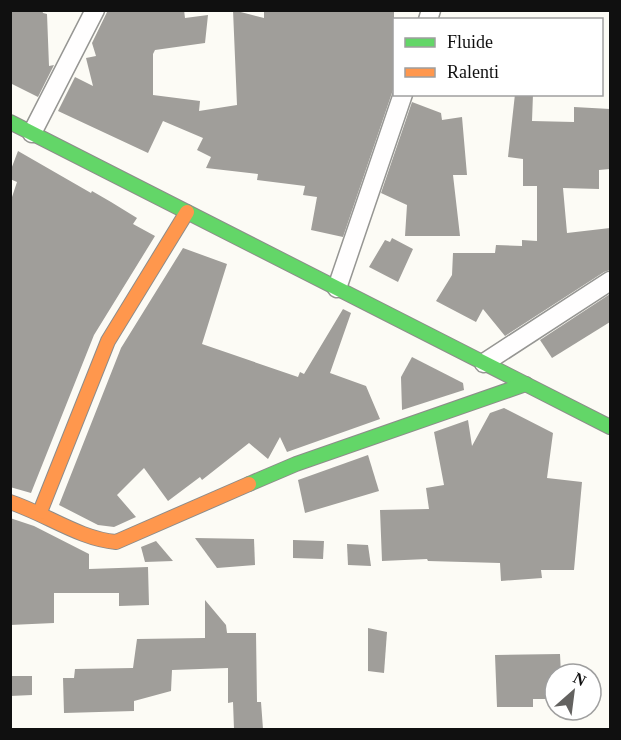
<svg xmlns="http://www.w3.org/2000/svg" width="621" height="740" font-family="Georgia,serif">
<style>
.building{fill:#a09e9a}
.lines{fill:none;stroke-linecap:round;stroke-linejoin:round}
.street-casing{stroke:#969693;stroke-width:21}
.fast-casing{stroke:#8d8c8a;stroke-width:16}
.slow-casing{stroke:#8d8c8a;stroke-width:16}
.street{stroke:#fffefe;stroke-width:18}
.fast{stroke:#63d668;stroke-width:14}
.slow{stroke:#ff974d;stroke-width:14}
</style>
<rect width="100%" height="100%" fill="#fcfbf5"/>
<g class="building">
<polygon points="10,10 42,10 43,13 47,14 49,66 54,65 38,97 10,83"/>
<polygon points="108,10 184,10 185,18 208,15 205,43 155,50 153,54 153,95 200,101 199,111 237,105 233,10 264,18 264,10 394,10 394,87 343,237 311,230 317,197 303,195 305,186 257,180 258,174 206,168 211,157 197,150 203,138 163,121 148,153 58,111 75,77 93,86 86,58 96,56 92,43"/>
<polygon points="515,94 533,94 532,121 574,122 574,107 610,109 610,169 599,170 599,189 563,188 567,233 610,228 610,270 604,272 505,336 483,309 476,322 436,301 452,275 453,253 495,253 496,245 522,246 522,240 537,241 537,186 523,186 523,159 508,157"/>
<polygon points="412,102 441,113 442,120 462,117 467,175 453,175 460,236 405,236 407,205 381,193"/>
<polygon points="18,151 91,193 92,191 111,202 137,218 133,224 155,236 94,335 31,493 10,487 10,203 17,182 10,179 10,172"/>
<polygon points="392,238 413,249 398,282 369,267 385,240 390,242"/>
<polygon points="183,248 227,264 202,344 298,377 300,372 304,374 343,309 351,313 330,373 366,386 380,419 287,452 280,437 268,459 249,443 202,480 200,477 168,501 144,468 117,495 136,517 114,527 98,525 59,505 121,348"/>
<polygon points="610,294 610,322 552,358 540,340"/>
<polygon points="412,357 463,383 464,390 402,410 401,377"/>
<polygon points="504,408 553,433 547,478 582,482 574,570 541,570 542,578 501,581 500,563 428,561 427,559 382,561 380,510 429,509 426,488 444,485 434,432 468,420 472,446 490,413"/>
<polygon points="368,455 379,491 305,513 298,480"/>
<polygon points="10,518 34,526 89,554 89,569 148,567 149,605 119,606 119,593 54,593 54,623 10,625"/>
<polygon points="195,538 254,539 255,565 217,568"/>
<polygon points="293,540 324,541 323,559 293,558"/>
<polygon points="156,541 173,561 145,562 141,547"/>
<polygon points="347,544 368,545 371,566 348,565"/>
<polygon points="205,600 226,625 227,633 256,633 257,702 261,702 263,729 234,729 233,702 228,703 228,668 172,670 171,691 134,701 134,711 64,713 63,678 74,678 75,669 133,668 137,639 205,638"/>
<polygon points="368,628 387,632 384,673 368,671"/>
<polygon points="560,654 561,674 555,674 555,699 533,699 533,707 497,707 495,655"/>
<polygon points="10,676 32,676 32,695 10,696"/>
</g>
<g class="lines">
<g class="street-casing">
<g id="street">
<polyline points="428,20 431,10"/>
<polyline points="32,133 95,10"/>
<polyline points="337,288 403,94"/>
<polyline points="484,363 610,281"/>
</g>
</g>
<g class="fast-casing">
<g id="fast">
<polyline points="10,122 610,427"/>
<polyline points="249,484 296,464 526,384"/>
</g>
</g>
<g class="slow-casing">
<g id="slow">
<path d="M10 502C46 514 80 539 116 542L249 484"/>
<polyline points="40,512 108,341 187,212"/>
</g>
</g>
<use href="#street" class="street"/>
<use href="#fast" class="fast"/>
<use href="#slow" class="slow"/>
</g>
<rect width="621" height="740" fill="none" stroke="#101010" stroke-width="24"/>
<rect x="393" y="18" width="210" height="78" fill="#ffffff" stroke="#9f9f9f" stroke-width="1.5"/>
<rect x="405" y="38" width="30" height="9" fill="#63d668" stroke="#9f9f9f" stroke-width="1.5"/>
<text x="447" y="48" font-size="18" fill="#101010">Fluide</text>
<rect x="405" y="68" width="30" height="9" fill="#ff974d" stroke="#9f9f9f" stroke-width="1.5"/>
<text x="447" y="78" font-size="18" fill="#101010">Ralenti</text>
<g transform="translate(573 692) rotate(28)"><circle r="28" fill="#ffffff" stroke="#9f9f9f" stroke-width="1.5"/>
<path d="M0-4.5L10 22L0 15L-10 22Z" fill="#636260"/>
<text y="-9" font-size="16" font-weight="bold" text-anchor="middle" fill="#101010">N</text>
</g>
</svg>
